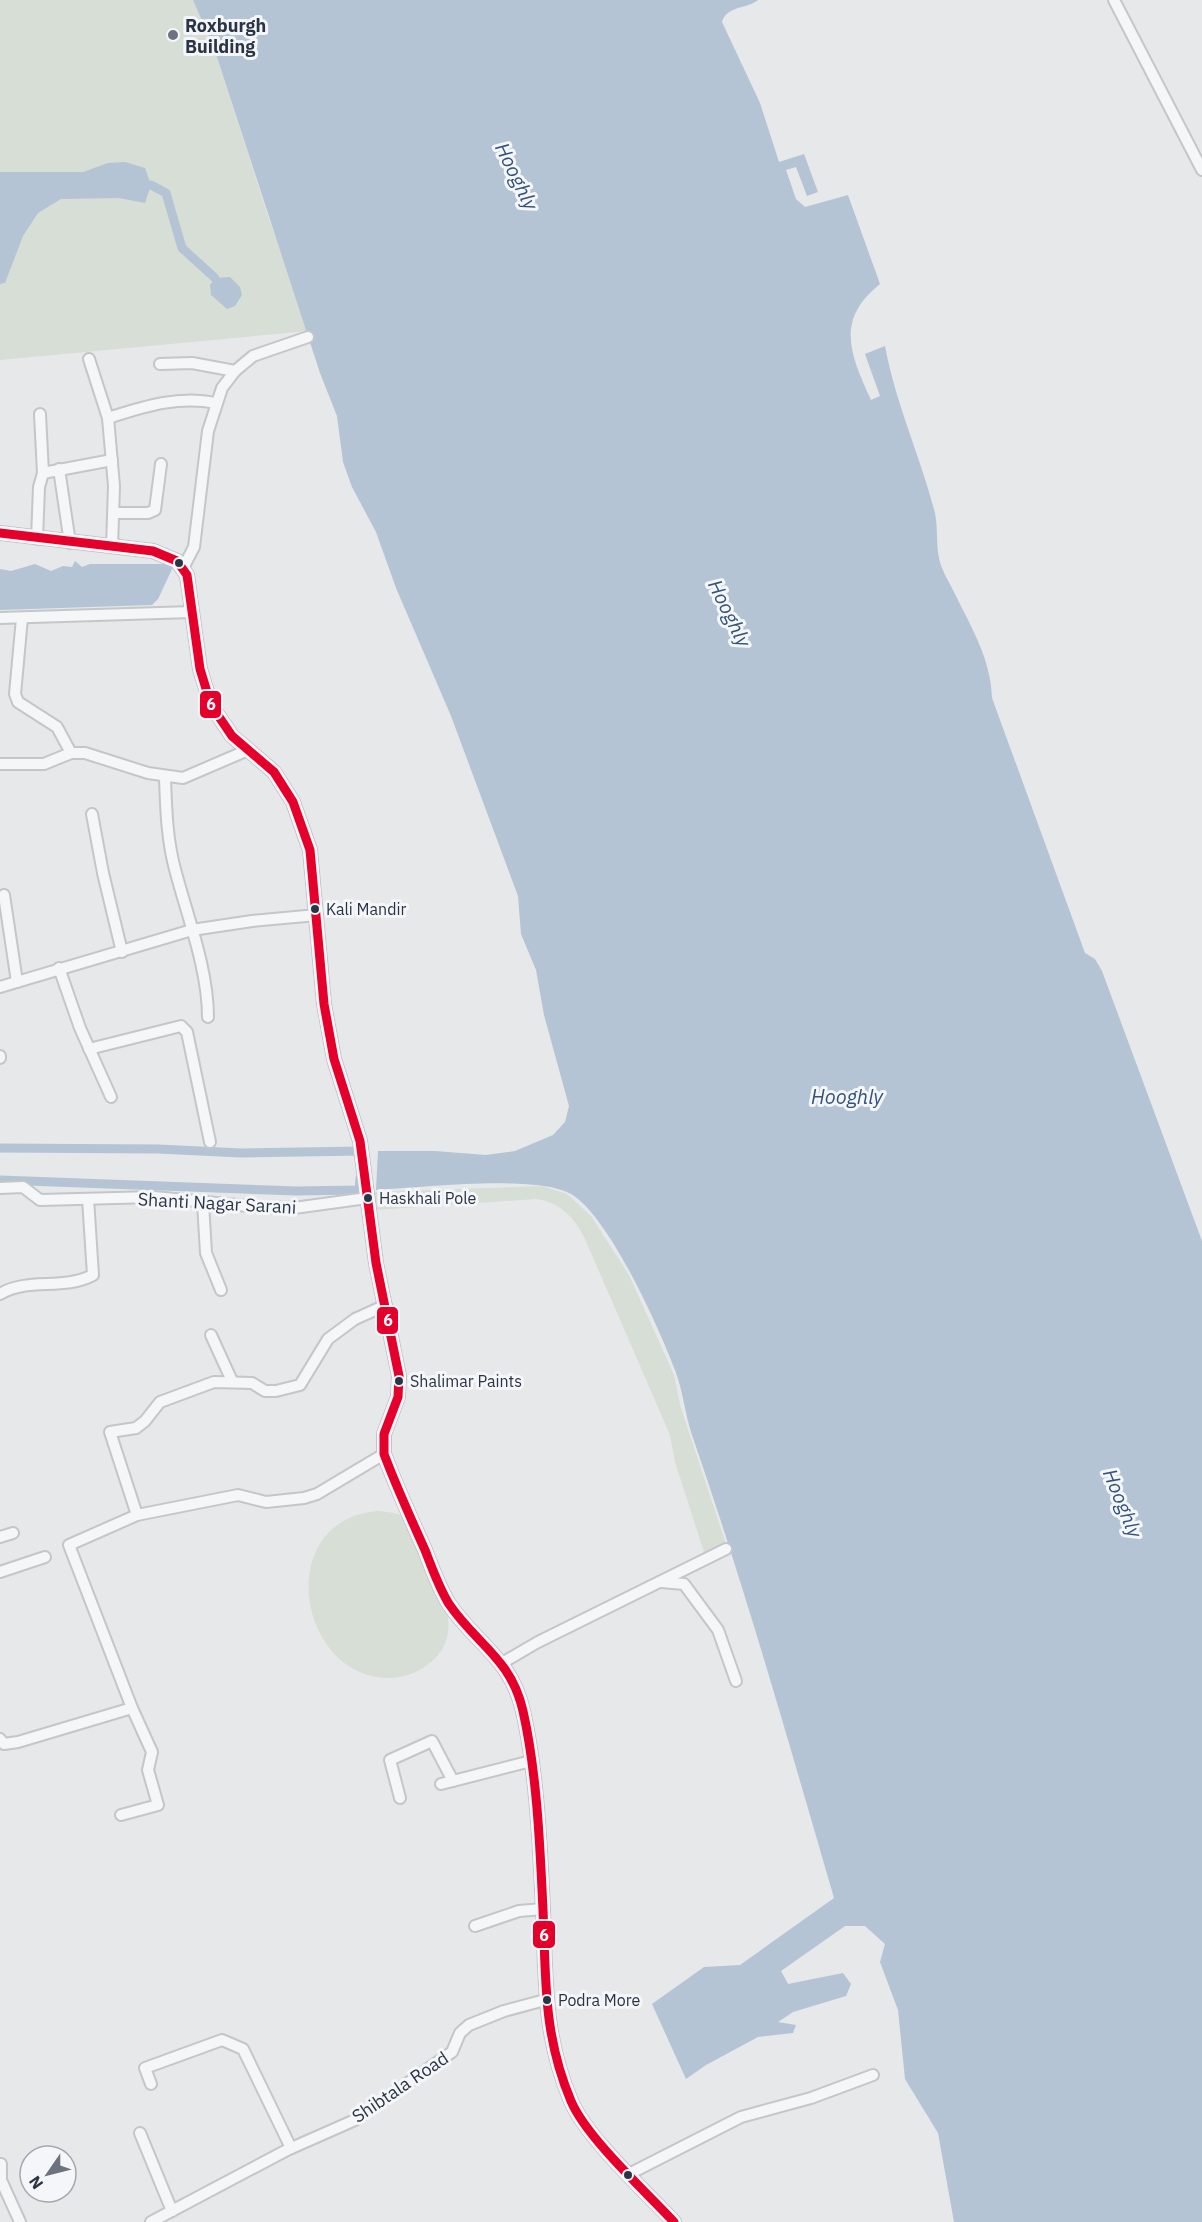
<svg xmlns="http://www.w3.org/2000/svg" width="1202" height="2222" font-family="'IBM Plex Sans',sans-serif">
<style>
.green{fill:#d6ded6}
.water{fill:#b4c4d5}
.lines{fill:none;stroke-linecap:round;stroke-linejoin:round}
.canal{stroke:#b4c4d5;stroke-width:9}
.minor-casing{stroke:#c4c6c8;stroke-width:14}
.major-casing{stroke:#c2c5c8;stroke-width:16}
.minor{stroke:#f5f6f7;stroke-width:10}
.major{stroke:#f8f8f8;stroke-width:14}
.bus-1-casing{stroke:#f4f6f9;stroke-width:14}
.bus-1{stroke:#e4002b;stroke-width:9}
.poi-dot{fill:#6c737f;stroke:#f4f6f9;stroke-width:2}
.bus-dot{fill:#2b3445;stroke:#f4f6f9;stroke-width:2}
.labels{text-anchor:middle;dominant-baseline:central;stroke-width:6;stroke-linejoin:round;paint-order:stroke}
.bus-label{font-size:16px;fill:#2b3445;stroke:#f4f6f9;text-anchor:start}
.poi-label{font-size:18px;font-weight:bold;fill:#2b3445;stroke:#f4f6f9;text-anchor:start}
.street-label{font-size:18px;fill:#2b3445;stroke:#f4f6f9}
.water-label{font-size:20px;font-style:italic;fill:#34527a;stroke:#f4f6f9}
.line-badge{stroke:#f4f6f9;stroke-width:2}
.badge-label{font-size:16px;text-anchor:middle;font-weight:bold;fill:#fff}
</style>
<rect width="100%" height="100%" fill="#e6e8ea"/>
<g class="green">
<polygon points="0,0 193,0 215,51 266,210 308,331 0,360"/>
<path d="M542 1186 567 1194 591 1216 629 1275 674 1375 680 1405 726 1544 705 1555 675 1462 670 1435 585 1239C575 1218 560 1202 536 1199L375 1210 374 1192Z"/>
<path d="M377 1511C387 1512 399 1512 407 1519 413 1526 417 1540 420 1548 435 1578 464 1624 438 1655 426 1669 409 1677 391 1678 298 1680 271 1521 377 1511Z"/>
</g>
<g class="water">
<path d="M193 0H758C748 9 727 5 722 22L760 103 779 162 804 154 818 192 807 196 796 167 786 170 796 199 805 207 848 195 880 284C835 320 850 354 871 400L880 396 865 354 885 346C896 405 920 455 935 513 938 528 936 543 939 558 941 569 949 582 954 592 971 627 991 659 992 698L1085 953 1095 959 1102 971 1202 1241V2222H954L938 2133 905 2079 898 2010 880 1962 885 1944 865 1926H845L781 1971 788 1984 843 1973 851 1984 846 1996 793 2012 778 2022 796 2025 793 2033 758 2037 706 2065 686 2079 652 2004 704 1967 740 1965 834 1898C789 1743 745 1588 692 1435 685 1414 683 1391 675 1370 659 1328 609 1216 571 1194 537 1174 421 1188 376 1190L378 1151H435L486 1155 515 1151 553 1135 565 1122 569 1106 544 1015 536 970 521 934 518 896 451 716 396 588 376 532 352 487 343 462 337 416 320 373 215 51Z"/>
<polygon points="125,162 145,168 151,185 145,203 119,198 61,199 38,213 23,236 5,283 0,284 0,172 83,172 108,163"/>
<polygon points="230,277 240,287 242,295 235,306 227,309 211,295 210,285 215,278"/>
<polygon points="75,561 82,567 90,564 169,564 173,567 158,599 152,605 0,610 0,569 11,571 35,564 51,571 63,566 72,567"/>
</g>
<g class="lines">
<g class="canal">
<polyline points="151,185 166,193 182,248 215,278"/>
<polyline points="0,1148 158,1149 241,1153 362,1151 362,1156"/>
<polyline points="0,1180 296,1191 359,1190 360,1178"/>
</g>
<g class="minor-casing">
<g id="minor">
<polyline points="1114,0 1202,170"/>
<polyline points="89,359 108,418 114,486 112,547"/>
<polyline points="160,364 192,363 235,371"/>
<polyline points="40,414 43,473"/>
<path d="M108 418C143 407 178 395 216 403"/>
<polyline points="59,469 70,543"/>
<polyline points="114,513 148,513 155,510 161,464"/>
<polyline points="37,539 39,487 43,473 112,460"/>
<polyline points="183,568 194,547 208,431 222,388 235,371 253,356 308,337"/>
<polyline points="0,618 192,612"/>
<polyline points="22,618 15,694 18,702 57,727 71,753"/>
<polyline points="0,764 44,764 71,753 85,753 148,773 183,778 248,750"/>
<path d="M165 777C166 809 167 842 176 873 188 918 208 970 208 1017"/>
<polyline points="92,814 103,873 122,952"/>
<polyline points="4,895 17,982"/>
<polyline points="59,968 80,1028 111,1097"/>
<polyline points="0,987 192,930 252,921 317,915"/>
<polyline points="89,1049 181,1026 187,1032 210,1142"/>
<polyline points="0,1056 0,1058"/>
<polyline points="0,1188 23,1187 40,1200 154,1197 258,1207 294,1208 367,1198"/>
<polyline points="203,1203 206,1253 221,1290"/>
<path d="M0 1294C28 1277 63 1291 93 1275L88 1199"/>
<polyline points="211,1335 232,1381"/>
<polyline points="137,1515 238,1495 266,1502 304,1498 317,1494 384,1454"/>
<polyline points="0,1537 13,1533"/>
<polyline points="0,1572 45,1557"/>
<polyline points="661,1582 684,1584 718,1630 736,1681"/>
<polyline points="502,1663 538,1642 726,1549"/>
<polyline points="0,1739 4,1744 18,1742 132,1708 69,1545 137,1515 110,1432 136,1428 145,1421 160,1402 214,1382 252,1383 265,1391 276,1391 300,1385 328,1339 355,1319 386,1305"/>
<polyline points="441,1784 531,1761"/>
<polyline points="400,1798 390,1760 432,1741 453,1781"/>
<polyline points="121,1815 158,1805 148,1770 152,1752 132,1708"/>
<polyline points="475,1926 519,1911 543,1909"/>
<polyline points="151,2084 145,2068 222,2040 243,2049 291,2148"/>
<polyline points="140,2133 172,2211"/>
<polyline points="1,2164 1,2180 20,2222"/>
<polyline points="629,2174 741,2117 811,2098 873,2075"/>
<polyline points="151,2222 287,2150 355,2120 452,2052 460,2033 469,2025 504,2011 545,2000"/>
</g>
</g>
<g class="major-casing">
<path id="major" d="M0 533 153 551 177 561 187 575 200 669 211 705 232 736 274 772 293 802 310 850 324 1004 334 1059 360 1141 376 1263 399 1376 398 1397 384 1434V1454C396 1486 411 1519 425 1550 432 1568 439 1588 449 1604 476 1644 511 1658 523 1711 537 1773 540 1846 543 1910 546 1979 543 2035 571 2101 586 2137 646 2192 674 2222"/>
</g>
<use href="#minor" class="minor"/>
<use href="#major" class="major"/>
<g class="bus-1-casing">
<path id="bus-1" d="M0 533 153 551 177 561 187 575 200 669 211 705 232 736 274 772 293 802 310 850 324 1004 334 1059 360 1141 376 1263 399 1376 398 1397 384 1434V1454C396 1486 411 1519 425 1550 432 1568 439 1588 449 1604 476 1644 511 1658 523 1711 537 1773 540 1846 543 1910 546 1979 543 2035 571 2101 586 2137 646 2192 674 2222"/>
</g>
<use href="#bus-1" class="bus-1"/>
</g>
<circle class="poi-dot" cx="173" cy="35" r="6"/>
<g class="bus-dot">
<circle cx="179" cy="563" r="5"/>
<circle cx="315" cy="909" r="5"/>
<circle cx="368" cy="1198" r="5"/>
<circle cx="399" cy="1381" r="5"/>
<circle cx="547" cy="2000" r="5"/>
<circle cx="628" cy="2175" r="5"/>
</g>
<g class="labels">
<g class="bus-label">
<text x="326" y="909">Kali Mandir</text>
<text x="379" y="1198">Haskhali Pole</text>
<text x="410" y="1381">Shalimar Paints</text>
<text x="558" y="2000">Podra More</text>
</g>
<g class="poi-label">
<text x="185" y="25">Roxburgh<tspan x="185" dy="21">Building</tspan></text>
</g>
<g class="street-label">
<text transform="translate(217 1203) rotate(3)">Shanti Nagar Sarani</text>
<text transform="translate(400 2087) rotate(-34)">Shibtala Road</text>
</g>
<g class="water-label">
<text transform="translate(517 176) rotate(64)">Hooghly</text>
<text transform="translate(730 613) rotate(64)">Hooghly</text>
<text x="847" y="1096">Hooghly</text>
<text transform="translate(1123 1503) rotate(68)">Hooghly</text>
</g>
</g>
<g class="line-badge">
<rect x="199" y="690" width="23" height="29" rx="6" fill="#e4002b"/>
<rect x="376" y="1306" width="23" height="29" rx="6" fill="#e4002b"/>
<rect x="532" y="1920" width="24" height="29" rx="6" fill="#e4002b"/>
</g>
<g class="badge-label">
<text x="211" y="710">6</text>
<text x="388" y="1326">6</text>
<text x="544" y="1941">6</text>
</g>
<g transform="translate(48 2174) rotate(235)"><circle r="28" fill="#f4f6f9" stroke="#a4a8b1" stroke-width="1.5"/>
<path d="M0-4.5L10 22L0 15L-10 22Z" fill="#6c737f"/>
<text y="-9" font-size="16" font-weight="bold" text-anchor="middle" fill="#2b3445">N</text>
</g>
</svg>
